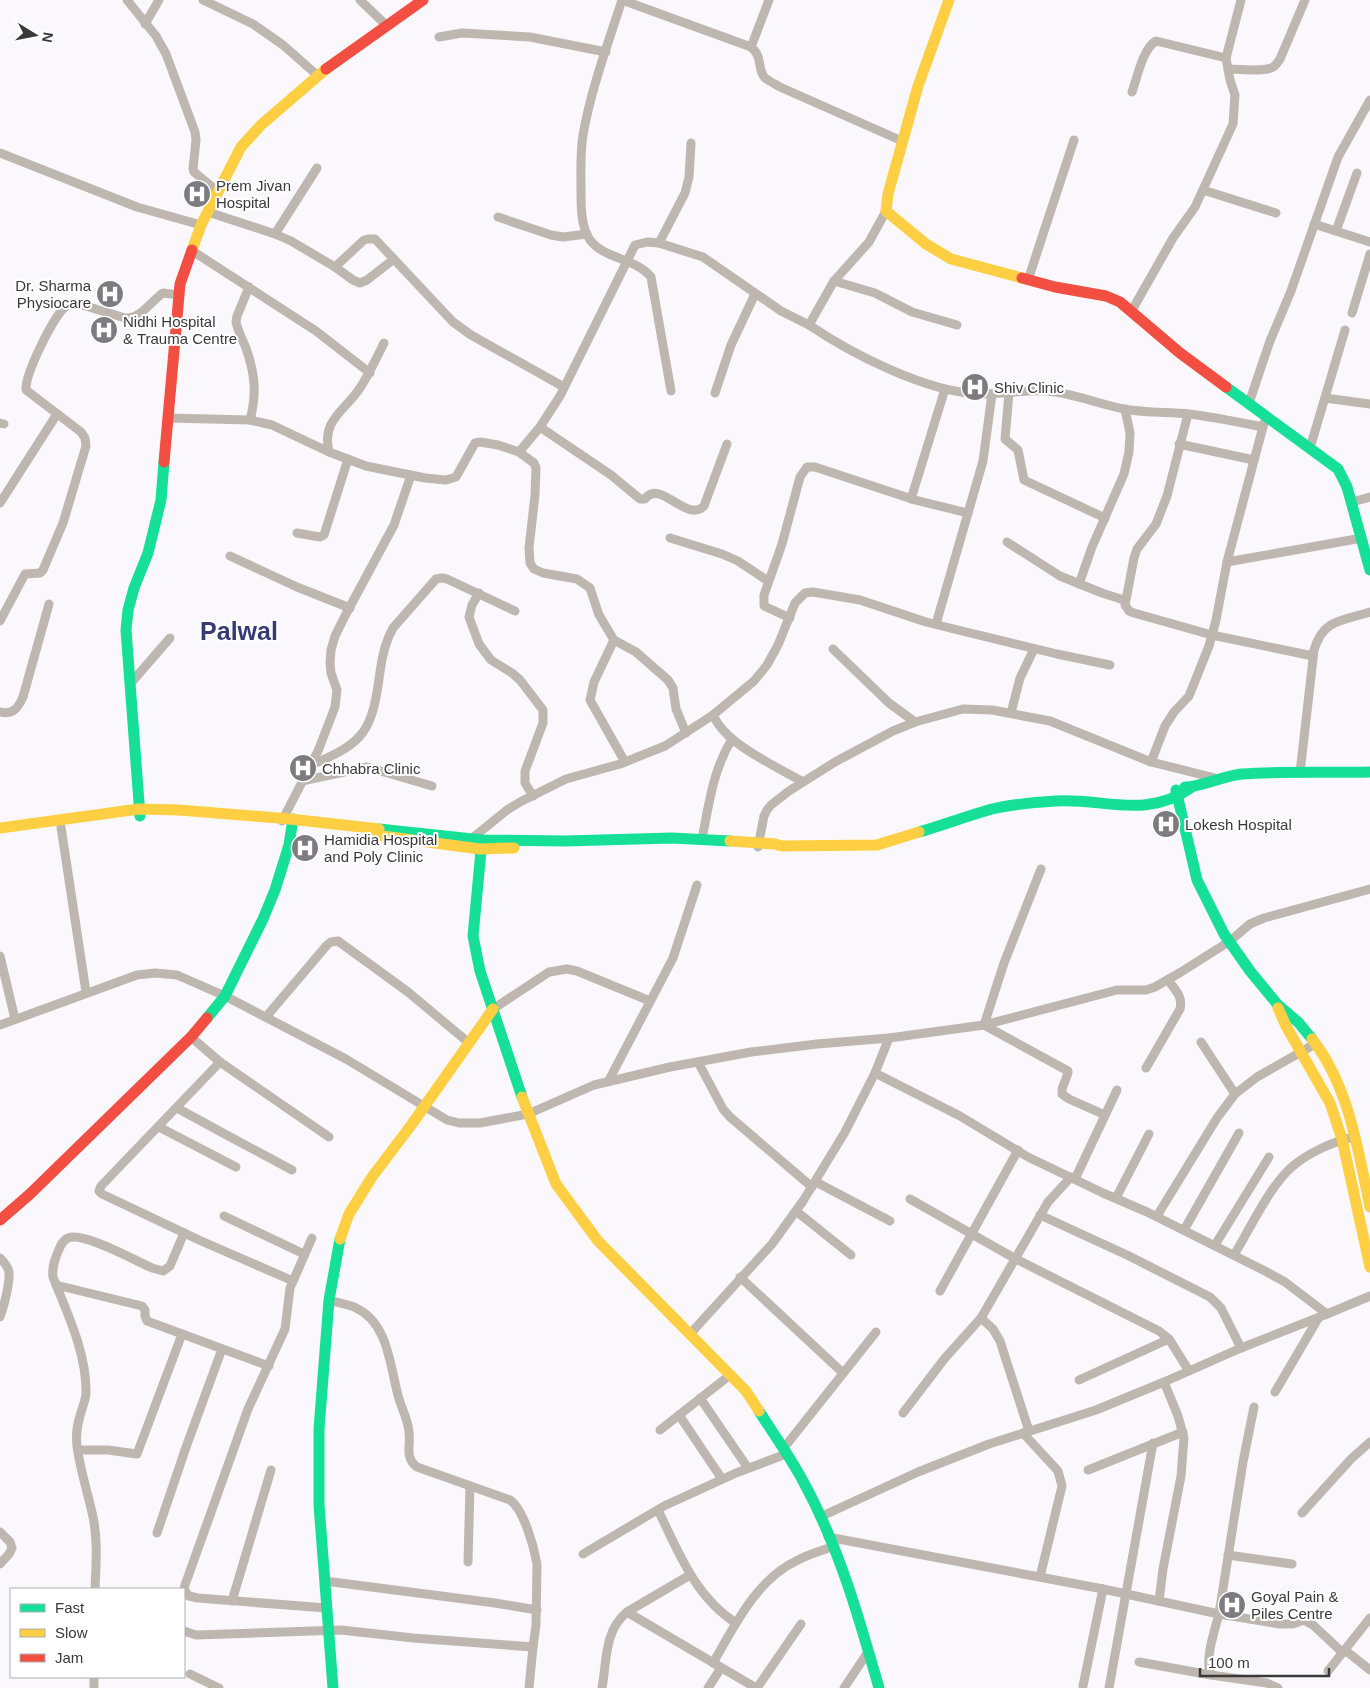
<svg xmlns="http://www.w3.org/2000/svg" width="1370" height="1688" font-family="Arial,sans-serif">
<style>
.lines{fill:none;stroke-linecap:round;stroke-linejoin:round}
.street{stroke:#beb7af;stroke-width:9}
.fast{stroke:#16e098;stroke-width:11}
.slow{stroke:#ffcf43;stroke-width:11}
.jam{stroke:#f24e42;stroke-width:11}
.labels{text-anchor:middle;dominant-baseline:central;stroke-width:4;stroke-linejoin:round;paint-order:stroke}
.poi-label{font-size:15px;fill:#39383b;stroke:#fff;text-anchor:start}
.town-label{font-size:25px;font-weight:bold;fill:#363a75;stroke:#fff}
</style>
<rect width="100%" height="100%" fill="#faf8fd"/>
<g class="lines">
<g class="street">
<polyline points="127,0 156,36 166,54 195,132 196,140 193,169 194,172 217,191"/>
<polyline points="203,0 253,24 283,45 317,75"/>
<polyline points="360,0 387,26"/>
<path d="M622 0C608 44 591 89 583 135 580 153 581 173 581 192 581 207 581 227 590 240 604 259 636 258 651 277L671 391"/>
<path d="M622 0 751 47C764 58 756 68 765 78 769 81 775 84 780 87L902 141"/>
<polyline points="145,24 159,0"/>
<polyline points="439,37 462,33 530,37 606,52"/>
<polyline points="751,47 769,0"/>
<path d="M1228 69C1241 69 1259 72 1271 68 1275 67 1277 63 1280 59L1305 0"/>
<path d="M1132 92C1137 78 1143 48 1156 41L1226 58"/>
<polyline points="0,153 137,207 201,225"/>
<polyline points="1203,190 1276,213"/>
<polyline points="208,212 275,234 291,241 335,267 364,240 368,239 375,239 453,322 471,335 564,387"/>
<polyline points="498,217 551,235 563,237 587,234"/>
<polyline points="1314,224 1370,242"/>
<polyline points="1336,231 1357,173"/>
<polyline points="275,234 317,168"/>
<polyline points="659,243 685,193 689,177 691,143"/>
<polyline points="191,250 316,331 370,373"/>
<polyline points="335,267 353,280 360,283 367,280 394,259"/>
<polyline points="1028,280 1074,140"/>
<polyline points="834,281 875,293 912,312 957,325"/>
<path d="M249 287 237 316 236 322C238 331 242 339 246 348 255 374 257 393 250 420"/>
<polyline points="1131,312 1173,238 1195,207 1233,124 1235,95 1230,80 1226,58 1241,0"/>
<polyline points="1352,313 1370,254"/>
<path d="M809 325C852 354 926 392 979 394 1002 395 1024 389 1047 391 1073 393 1098 404 1124 409 1146 413 1167 412 1189 414 1214 417 1238 422 1263 427"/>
<polyline points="715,393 731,345 755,294"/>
<polyline points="1009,393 1005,439 1018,450 1024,480 1105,518"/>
<polyline points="1325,398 1370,404"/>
<polyline points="1249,403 1270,341 1291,291 1338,157 1370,100"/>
<polyline points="1188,414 1167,496 1156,524 1137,549 1134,558 1125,605 1129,611 1134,613 1212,635 1313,656"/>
<polyline points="169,418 250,420 272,425 329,452 366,466 425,478 446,480 456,477 475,443 480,442 498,445 519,452 534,463 536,468 535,495 529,548 530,563 534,569 543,573 577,579 590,588 599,615 614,640 636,652 668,680 673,688 676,709 686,733"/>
<polyline points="0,423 4,424"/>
<path d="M540 427 611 475 640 499H645C660 478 687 524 704 506L727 444"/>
<polyline points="1179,444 1254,460"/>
<polyline points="1310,448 1345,330"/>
<path d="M329 452C321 420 345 411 360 388 369 374 376 359 384 343"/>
<polyline points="519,452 540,427 560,396 635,245 647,242 659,243 703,257 781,311 809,325 834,281 869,242 886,211"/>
<polyline points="911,499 945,389"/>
<polyline points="1352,502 1370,497"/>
<polyline points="0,503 57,414"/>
<polyline points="297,533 320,537 324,535 348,459"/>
<polyline points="670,538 722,554 738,561 768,581"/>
<polyline points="1007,542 1060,576 1102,593 1124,600"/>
<polyline points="230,556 297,587 350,608"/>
<polyline points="1227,562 1362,538"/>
<polyline points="1079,584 1092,547 1124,474 1129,452 1130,433 1125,409"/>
<polyline points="479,593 472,605 469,617 479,644 491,660 512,673 520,680 543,710 543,723 525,771 525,783 533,796"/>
<polyline points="790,618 764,606 764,595 782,544 800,477 807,467 815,467 915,500 968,513"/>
<path d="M0 621 25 574 40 573 43 570 63 523 86 446 85 438 81 432 26 390C25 374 53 317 66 306 69 303 72 303 76 303L125 318C142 318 150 302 163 293L179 295"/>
<polyline points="936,624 983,461 992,394"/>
<polyline points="614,640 594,682 590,700 625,762"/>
<polyline points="833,649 889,703 915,722"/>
<polyline points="130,684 170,638"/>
<path d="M0 712C13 715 18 708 23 697L49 604"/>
<polyline points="1011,713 1020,678 1034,649"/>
<path d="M713 715C716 721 720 727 724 731 739 749 782 770 803 782"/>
<polyline points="1151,762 1165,726 1174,712 1189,696 1209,646 1216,620 1227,562 1264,423"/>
<path d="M311 765C366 742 372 731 380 672 382 656 385 642 393 628L436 579 442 578 447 579 515 611"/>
<path d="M1300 773 1314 650C1323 619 1342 621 1370 612"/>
<polyline points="302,781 367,767 432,786"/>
<polyline points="282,821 318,751 335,707 337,690 331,673 330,663 331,650 335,636 346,614 394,525 411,475"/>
<polyline points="61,827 86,992"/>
<path d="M702 839C709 804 713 770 732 739"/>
<polyline points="470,840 507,810 520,802 566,779 620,764 665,746 713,715 754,681 767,665 778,645 795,603 805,593 813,592 860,600 926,622 958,630 1057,654 1110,665"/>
<polyline points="758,847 764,816 767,810 771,805 789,791 835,762 893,731 915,722 963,709 992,710 1050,721 1151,762 1215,778"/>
<polyline points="1041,869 1004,963 984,1025 1068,1071 1068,1073 1062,1089 1062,1094 1069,1099 1105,1115"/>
<polyline points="0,956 15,1019"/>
<polyline points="493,1009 549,972 567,969 577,971 650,1001"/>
<polyline points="266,1017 327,945 331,942 338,941 408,992 469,1043"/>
<polyline points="0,1025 137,975 155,973 177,975 225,996 346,1059 447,1120 459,1123 480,1123 528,1114 594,1085 670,1067 751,1052 817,1044 889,1038 984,1025 1117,990 1146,990 1155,987 1181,972 1230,941 1250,924 1264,918 1370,889"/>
<polyline points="191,1037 220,1062 329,1137"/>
<polyline points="1201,1042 1235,1094"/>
<polyline points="220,1062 101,1186 99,1191 102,1194 199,1240 293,1281"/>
<polyline points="698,1062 723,1109 730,1117 812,1187"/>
<path d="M1146 1068 1180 1009C1183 996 1175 990 1168 980"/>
<polyline points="875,1073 960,1116 1028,1157 1103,1193 1147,1212 1265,1271 1285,1282 1327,1314 1370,1296"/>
<polyline points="609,1080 673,958 697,885"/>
<polyline points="177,1108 234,1139 292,1170"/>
<polyline points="159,1127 236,1167"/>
<polyline points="1075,1179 1117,1090"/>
<polyline points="816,1182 890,1221"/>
<polyline points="1116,1198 1149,1134"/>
<polyline points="910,1199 1016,1259 1159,1331 1169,1339 1189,1371"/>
<polyline points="796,1211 851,1255"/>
<polyline points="1040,1215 1127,1255 1210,1297 1221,1308 1241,1348"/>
<polyline points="224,1216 304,1254"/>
<polyline points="1157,1216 1217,1118 1235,1094 1257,1077 1315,1044"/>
<polyline points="1184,1230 1239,1133"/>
<polyline points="312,1238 290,1288 285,1329 248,1409 185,1585 184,1590 189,1596 198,1598 326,1608"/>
<polyline points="1215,1245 1269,1157"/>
<path d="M1234 1255C1250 1229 1270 1185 1293 1166 1308 1153 1336 1140 1355 1137"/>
<path d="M0 1258C4 1262 8 1266 9 1272 10 1283 4 1306 0 1317"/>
<polyline points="740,1277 843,1373"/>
<polyline points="56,1285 142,1306 145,1310 145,1316 147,1321 269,1366"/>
<polyline points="940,1291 1018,1150"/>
<polyline points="690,1334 772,1244 803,1201 845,1132 875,1073 889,1038"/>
<polyline points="1079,1380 1169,1339"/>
<polyline points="1164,1382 1241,1348 1327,1314"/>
<polyline points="1275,1392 1319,1317"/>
<polyline points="700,1398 748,1468"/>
<polyline points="1254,1407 1243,1462 1219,1614 1280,1624 1293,1624 1304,1620 1313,1625 1343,1653"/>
<polyline points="903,1413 945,1358 981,1318"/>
<polyline points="679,1415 722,1479"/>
<polyline points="660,1430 730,1375"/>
<polyline points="1029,1431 1000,1341 993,1329 981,1318 1048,1202 1071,1177"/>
<polyline points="1023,1433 1058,1471 1062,1486 1040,1577"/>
<polyline points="783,1449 876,1332"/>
<polyline points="78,1450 108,1450 137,1454 182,1334"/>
<polyline points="1088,1470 1183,1432"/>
<path d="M658 1510C678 1551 695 1597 736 1623"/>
<polyline points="1302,1513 1351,1459 1370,1442"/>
<polyline points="820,1517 918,1472 989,1444 1096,1410 1164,1382 1178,1416 1184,1438 1181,1476 1163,1569 1159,1601"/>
<polyline points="0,1532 10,1542 12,1548 9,1554 0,1564"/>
<polyline points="157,1533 185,1450 222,1349"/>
<path d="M828 1537 1103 1589 1219 1614C1215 1630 1204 1660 1211 1675L1267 1683 1278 1688"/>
<polyline points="583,1554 664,1506 736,1473 786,1454"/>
<polyline points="1228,1555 1292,1564"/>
<polyline points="468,1562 470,1486"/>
<polyline points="325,1581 495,1603 537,1610"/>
<path d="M95 1589C96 1565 98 1540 93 1517 88 1493 80 1470 77 1446 76 1437 77 1425 80 1416 82 1408 85 1402 86 1394 87 1353 67 1313 53 1277 52 1268 54 1262 57 1254 60 1248 61 1241 68 1238 83 1231 136 1261 152 1268L163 1271 170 1266 184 1233"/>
<polyline points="232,1601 271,1470"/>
<polyline points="627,1612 756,1688"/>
<path d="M184 1631 196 1635 341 1630 413 1638 533 1647 536 1625 537 1564C534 1547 524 1510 510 1500L417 1467C404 1457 411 1446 409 1432 408 1420 402 1409 399 1399 390 1368 389 1323 356 1308 348 1304 338 1303 329 1300"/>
<polyline points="1345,1650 1370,1670"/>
<polyline points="1139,1662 1211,1675"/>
<path d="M713 1663C734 1627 756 1580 796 1561 807 1555 820 1551 832 1547"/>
<polyline points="1328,1671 1370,1618"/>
<polyline points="190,1674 219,1688"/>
<polyline points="1083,1686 1103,1589"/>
<polyline points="94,1688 94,1677"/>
<polyline points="529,1688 533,1647"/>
<path d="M602 1688C607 1660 604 1631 627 1612L690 1575"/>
<polyline points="708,1688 721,1668"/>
<polyline points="757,1688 801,1624"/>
<polyline points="844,1688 868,1652"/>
<polyline points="1109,1688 1153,1443"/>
</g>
<g class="fast">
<polyline points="1226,387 1338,469 1347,487 1370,570"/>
<path d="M1185 787C1202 787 1222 776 1242 774 1283 771 1328 773 1370 772"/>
<polyline points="1176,790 1197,880 1224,934 1250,971 1278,1005 1298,1022 1312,1039"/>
<polyline points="140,816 126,630 128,610 134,588 148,553 161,500 164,462"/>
<polyline points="379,829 482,840 565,841 672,838 730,841"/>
<path d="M919 832C943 825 967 816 992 809 1010 805 1036 802 1056 801 1105 798 1146 820 1192 787"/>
<polyline points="482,840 473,936 480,971 522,1097"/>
<polyline points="207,1018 225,996 263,919 275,890 289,845 293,819"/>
<path d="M759 1411C774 1435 791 1458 804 1483 839 1547 859 1618 879 1688"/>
<polyline points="333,1688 319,1505 319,1429 329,1300 340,1239"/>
</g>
<g class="slow">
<polyline points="949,0 918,86 888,194 886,211 926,244 951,259 1022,278"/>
<polyline points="192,250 201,225 241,147 261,125 326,69"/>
<polyline points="0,828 139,809 179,810 290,819 379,829"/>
<polyline points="375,835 480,849 514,848"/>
<polyline points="730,841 775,844 782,846 877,845 919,832"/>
<polyline points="1278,1008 1286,1026 1330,1103 1342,1139 1370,1267"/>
<path d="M1312 1039C1349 1086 1358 1150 1370 1207"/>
<polyline points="522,1097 556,1184 598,1241 746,1391 759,1411"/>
<polyline points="340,1239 349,1214 372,1177 412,1124 493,1009"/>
</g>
<g class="jam">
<polyline points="326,69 423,0"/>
<polyline points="1022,278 1055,287 1106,296 1120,302 1180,353 1226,387"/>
<polyline points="164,462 180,284 192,250"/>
<polyline points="0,1220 30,1194 191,1037 207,1018"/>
</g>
</g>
<defs>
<g id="hospital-disc" transform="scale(1.4375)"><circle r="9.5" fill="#7d7b7f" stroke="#fff"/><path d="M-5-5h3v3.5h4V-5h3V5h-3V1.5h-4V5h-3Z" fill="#fff"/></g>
</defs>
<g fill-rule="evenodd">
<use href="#hospital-disc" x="197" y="194"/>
<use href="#hospital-disc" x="110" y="294"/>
<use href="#hospital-disc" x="104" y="330"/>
<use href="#hospital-disc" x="975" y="387"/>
<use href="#hospital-disc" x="303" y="768"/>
<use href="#hospital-disc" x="1166" y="824"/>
<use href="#hospital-disc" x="305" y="848"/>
<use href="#hospital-disc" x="1232" y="1605"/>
</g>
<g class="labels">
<g class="poi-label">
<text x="216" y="185">Prem Jivan<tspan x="216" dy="17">Hospital</tspan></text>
<text x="91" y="285" text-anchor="end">Dr. Sharma<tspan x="91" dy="17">Physiocare</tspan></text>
<text x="123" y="321">Nidhi Hospital<tspan x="123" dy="17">&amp; Trauma Centre</tspan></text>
<text x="994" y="387">Shiv Clinic</text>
<text x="322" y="768">Chhabra Clinic</text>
<text x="1185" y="824">Lokesh Hospital</text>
<text x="324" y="839">Hamidia Hospital<tspan x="324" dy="17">and Poly Clinic</tspan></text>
<text x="1251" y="1596">Goyal Pain &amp;<tspan x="1251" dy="17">Piles Centre</tspan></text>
</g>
<g class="town-label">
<text x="239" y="631">Palwal</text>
</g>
</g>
<rect x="10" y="1588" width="175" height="90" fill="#ffffff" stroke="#b0afb1"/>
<rect x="20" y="1604" width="25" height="8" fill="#16e098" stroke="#b0afb1"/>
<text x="55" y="1613" font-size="15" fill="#39383b">Fast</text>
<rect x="20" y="1629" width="25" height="8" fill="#ffcf43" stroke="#b0afb1"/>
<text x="55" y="1638" font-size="15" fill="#39383b">Slow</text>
<rect x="20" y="1654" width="25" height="8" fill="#f24e42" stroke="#b0afb1"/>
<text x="55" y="1663" font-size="15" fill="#39383b">Jam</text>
<g transform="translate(35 35) rotate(100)" stroke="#ffffff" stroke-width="4" paint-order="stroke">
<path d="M0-4L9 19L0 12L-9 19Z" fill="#39383b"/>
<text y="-8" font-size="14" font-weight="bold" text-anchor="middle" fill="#39383b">N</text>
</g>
<path d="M1200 1668v8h129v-8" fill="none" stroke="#39383b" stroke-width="2.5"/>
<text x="1208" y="1668" font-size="15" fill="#39383b" stroke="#ffffff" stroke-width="4" paint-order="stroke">100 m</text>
</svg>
